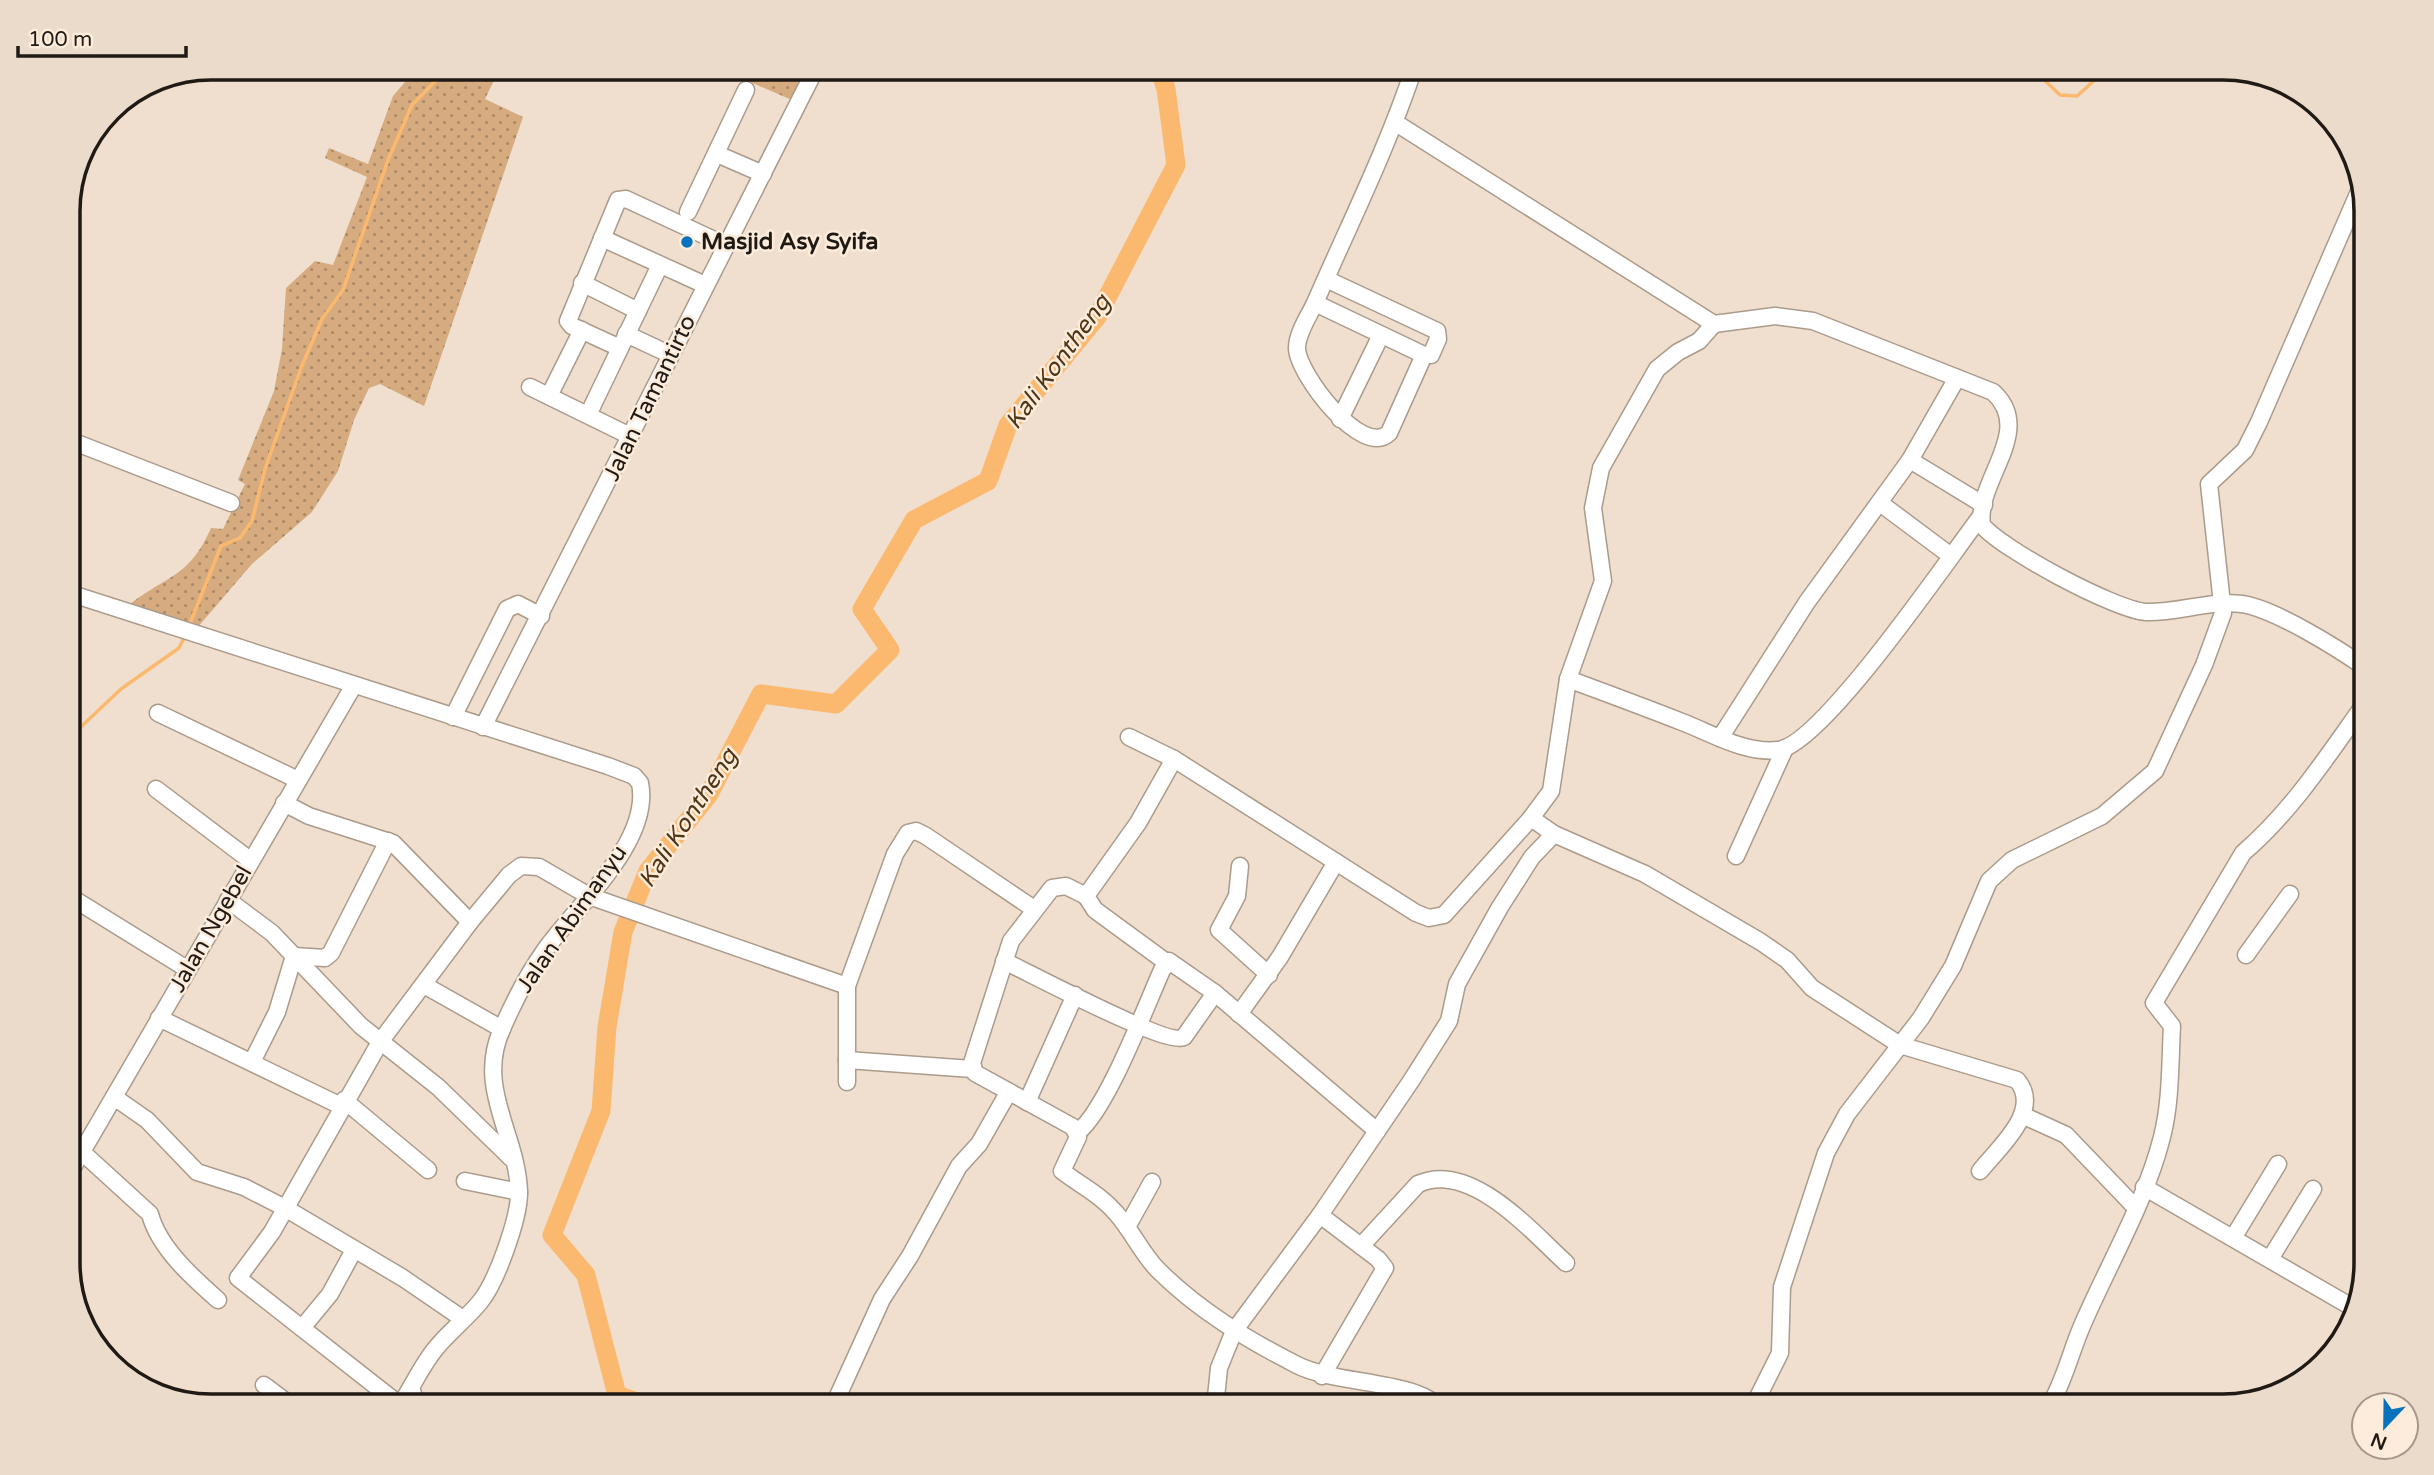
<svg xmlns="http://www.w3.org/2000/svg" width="2434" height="1475" font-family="'Varela Round',sans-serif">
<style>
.grass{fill:url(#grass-dots)}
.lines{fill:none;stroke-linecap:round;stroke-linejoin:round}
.stream{stroke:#fbb970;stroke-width:3.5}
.river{stroke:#fbb970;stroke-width:19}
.minor-casing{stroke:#ab9b8b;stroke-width:19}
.minor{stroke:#fff;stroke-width:16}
.poi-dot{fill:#0472bd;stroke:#fdecdb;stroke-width:2.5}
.labels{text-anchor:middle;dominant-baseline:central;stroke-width:5;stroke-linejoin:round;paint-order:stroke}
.poi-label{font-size:23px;font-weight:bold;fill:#201a14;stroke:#fdecdb;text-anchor:start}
.street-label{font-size:23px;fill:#201a14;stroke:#fdecdb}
.water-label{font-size:24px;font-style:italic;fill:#503616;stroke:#fdecdb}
.rim{fill:none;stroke:#201a14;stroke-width:3.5}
</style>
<defs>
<pattern id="grass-dots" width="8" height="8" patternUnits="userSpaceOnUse" patternTransform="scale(1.75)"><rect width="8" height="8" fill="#d5ab7f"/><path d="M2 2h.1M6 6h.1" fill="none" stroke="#ac8a67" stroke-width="1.8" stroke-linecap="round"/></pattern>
</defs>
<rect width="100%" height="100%" fill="#f0dfce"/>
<g class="grass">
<path d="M417 68H500L485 99 523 117 424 406 380 384 369 388 354 420 338 471 312 512 252 564 197 628 129 605C167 575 189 578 211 528L223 529 245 484 238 480 274 391 282 349 286 288 315 261 333 265 367 177 325 158 329 148 368 164 393 96Z"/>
<polygon points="718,68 811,68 794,101"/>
</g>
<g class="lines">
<g class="stream">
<polyline points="2032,68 2060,95 2077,96 2108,68"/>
<polyline points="189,626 221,546 240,538 252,521 265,469 301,368 322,319 343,290 388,160 412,105 448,68"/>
<polyline points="69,738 121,689 179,648 186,634"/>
</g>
<polyline class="river" points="651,1407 617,1395 586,1275 552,1235 601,1111 607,1027 623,932 648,871 709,794 761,694 836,704 890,650 862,609 914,520 988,481 1008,425 1097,317 1176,165 1166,89 1159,68"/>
<g class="minor-casing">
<g id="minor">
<path d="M1396 123 1714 324 1775 316 1813 321 1993 392C2036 431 1975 481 1982 525 2001 549 2115 610 2146 612 2178 613 2210 600 2242 604 2275 609 2337 648 2366 668"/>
<polyline points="717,154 763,174"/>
<polyline points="688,212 746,90"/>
<polyline points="602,238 705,285"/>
<path d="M1326 279 1437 331 1438 339 1431 355H1424L1315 303C1349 225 1387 149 1414 68"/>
<polyline points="582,283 638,311"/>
<path d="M1315 303C1309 316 1297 333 1297 348 1297 373 1362 459 1389 433L1424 355"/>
<polyline points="626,334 671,355"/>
<polyline points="620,348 572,326 568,321 618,200 626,199 725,245"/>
<polyline points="530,387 630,436"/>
<polyline points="549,396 582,330"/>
<polyline points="588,415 660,265"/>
<polyline points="1340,419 1381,335"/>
<polyline points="69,440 231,503"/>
<polyline points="1910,460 1984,505"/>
<polyline points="1880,503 1951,556"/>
<path d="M69 593 608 766 634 776 640 783C652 842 575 907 545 950 528 974 514 1001 502 1029 475 1088 518 1135 519 1193 519 1219 496 1283 480 1302 466 1319 449 1332 436 1348 421 1366 412 1388 399 1407"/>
<path d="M1568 679C1606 693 1644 707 1682 722 1711 733 1745 754 1778 750 1822 745 1948 559 1981 516"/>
<polyline points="158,713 298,780"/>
<polyline points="453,717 507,609 518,604 541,616"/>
<polyline points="483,727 816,68"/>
<polyline points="1129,737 1174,759 1416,913 1429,918 1444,915 1531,818 1551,791 1568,679 1603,581 1593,508 1601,468 1657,369 1678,352 1699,341 1714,324"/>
<polyline points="1720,738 1807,602 1910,460 1957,378"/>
<polyline points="156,789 251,861"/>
<polyline points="284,803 309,816 393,843 470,922"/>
<path d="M1531 818 1554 834 1645 874 1761 942 1787 960 1812 988 1900 1045 2017 1080C2043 1111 1998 1148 1980 1171"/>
<polyline points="1736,856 1785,748"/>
<polyline points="1240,866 1237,896 1219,930 1269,975"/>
<polyline points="69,896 187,969"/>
<path d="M1086 896 1066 886 1052 888 1011 941 972 1063 975 1073 1073 1127 1078 1137 1062 1171C1080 1185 1101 1195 1116 1213 1132 1231 1141 1252 1157 1269 1198 1310 1246 1339 1297 1365 1334 1384 1417 1381 1438 1407"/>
<polyline points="228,900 272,933 361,1026 438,1087 511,1158"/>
<polyline points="2246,955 2290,894"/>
<path d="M1004 961C1030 973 1168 1047 1184 1037L1215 993"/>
<polyline points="1166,962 1095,910 1086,896 1138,823 1174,759"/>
<polyline points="424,985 502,1029"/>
<polyline points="1239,1014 1280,957 1336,862"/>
<polyline points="159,1018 341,1106"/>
<polyline points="847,1060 972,1069"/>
<polyline points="252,1062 277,1012 294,956 325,958 331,953 388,841"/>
<polyline points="847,1082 847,986 895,854 908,833 916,831 926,836 1034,909"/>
<polyline points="114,1097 147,1120 197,1172 244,1187 285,1208 403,1278 463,1319"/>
<polyline points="344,1100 428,1170"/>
<polyline points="1027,1102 1075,995"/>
<polyline points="2022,1115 2066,1135 2135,1207"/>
<path d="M1078 1132C1107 1109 1145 1008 1162 970L1169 961 1215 993 1377 1131"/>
<path d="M82 1152 150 1214C159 1248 192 1277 218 1300"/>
<polyline points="69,1174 354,685"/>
<polyline points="465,1181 519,1192"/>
<polyline points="2144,1187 2350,1306"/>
<polyline points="1320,1215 1378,1259 1385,1268 1322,1376"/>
<polyline points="1127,1227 1152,1182"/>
<polyline points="2233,1238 2278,1164"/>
<path d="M1361 1246 1418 1184C1470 1160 1531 1231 1566 1263"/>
<polyline points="2270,1259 2313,1189"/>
<polyline points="302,1328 330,1294 354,1250"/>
<polyline points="264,1385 293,1407"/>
<polyline points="411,1387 417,1407"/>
<polyline points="837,1398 882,1299 910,1256 959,1166 979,1144 1008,1093"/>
<polyline points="400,1405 238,1278 272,1232 380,1042 470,922 509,875 521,866 539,867 589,896 847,986"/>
<polyline points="1215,1407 1219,1368 1234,1331 1320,1215 1411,1081 1449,1021 1457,984 1500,907 1532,857 1554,834"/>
<polyline points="1753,1407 1780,1353 1782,1287 1826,1153 1847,1114 1921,1018 1953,966 1989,881 2012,860 2102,816 2155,771 2204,665 2223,613 2209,484 2245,450 2259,422 2361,187"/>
<path d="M2049 1407C2066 1378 2071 1349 2085 1319 2111 1260 2146 1200 2162 1137 2171 1102 2170 1063 2172 1026L2154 1003 2243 853C2293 810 2328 755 2366 702"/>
</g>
</g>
<use href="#minor" class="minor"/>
</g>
<circle class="poi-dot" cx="687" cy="242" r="7"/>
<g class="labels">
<g class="poi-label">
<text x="701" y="242">Masjid Asy Syifa</text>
</g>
<g class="street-label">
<text transform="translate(650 398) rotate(-64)">Jalan Tamantirto</text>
<text transform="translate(572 919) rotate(-55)">Jalan Abimanyu</text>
<text transform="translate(211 929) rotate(-60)">Jalan Ngebel</text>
</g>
<g class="water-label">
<text transform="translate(1058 362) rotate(-54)">Kali Kontheng</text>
<text transform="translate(688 818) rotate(-57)">Kali Kontheng</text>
</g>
</g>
<path d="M0 0H2434V1475H0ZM211 80H2223A131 131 0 0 1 2354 211V1263A131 131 0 0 1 2223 1394H211A131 131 0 0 1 80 1263V211A131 131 0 0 1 211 80Z" fill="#ebdbcb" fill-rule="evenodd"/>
<path class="rim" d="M211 80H2223A131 131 0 0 1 2354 211V1263A131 131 0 0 1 2223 1394H211A131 131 0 0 1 80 1263V211A131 131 0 0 1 211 80Z"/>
<g transform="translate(2385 1426) rotate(202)"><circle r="33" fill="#fdecdb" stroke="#a5988b" stroke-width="2"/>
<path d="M0-5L12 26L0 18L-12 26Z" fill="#0472bd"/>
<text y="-10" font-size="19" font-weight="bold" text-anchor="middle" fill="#201a14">N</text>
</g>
<path d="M18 46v10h168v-10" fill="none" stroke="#201a14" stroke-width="3.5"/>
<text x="28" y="46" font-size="21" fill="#201a14" stroke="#fdecdb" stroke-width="5" paint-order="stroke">100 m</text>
</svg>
